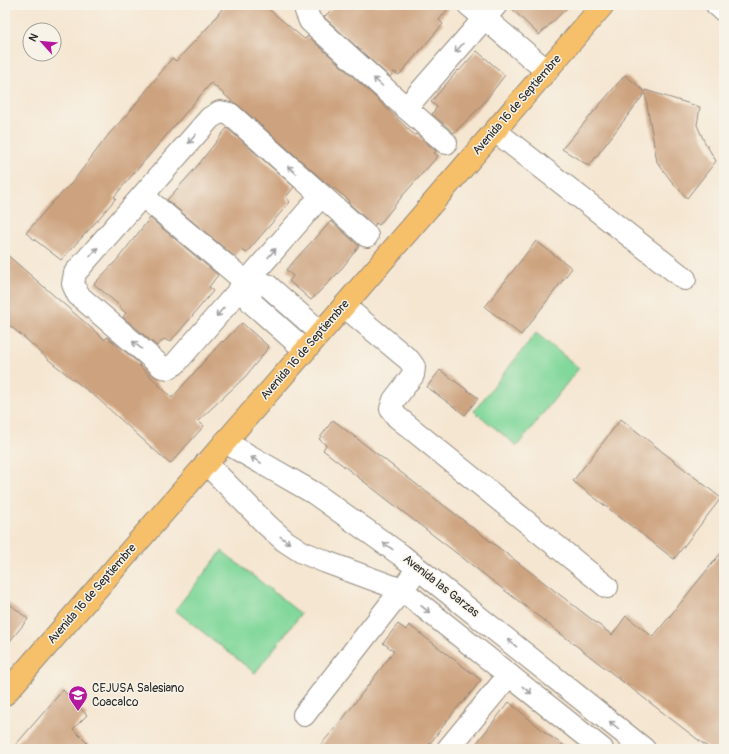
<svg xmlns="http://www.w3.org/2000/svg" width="729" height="754" font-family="Pangolin,sans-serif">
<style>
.green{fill:#82d89b;stroke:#568263}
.building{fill:#cda37f}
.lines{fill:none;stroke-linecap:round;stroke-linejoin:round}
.minor-casing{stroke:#90887e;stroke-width:24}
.major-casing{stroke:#90887e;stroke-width:24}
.minor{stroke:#fff;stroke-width:22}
.major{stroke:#f6c06b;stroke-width:22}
.oneway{stroke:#a0a0a0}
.labels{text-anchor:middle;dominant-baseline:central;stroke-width:3;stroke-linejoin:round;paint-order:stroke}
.street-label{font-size:12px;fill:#2b2b2b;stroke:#f7f3e8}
.poi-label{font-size:12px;fill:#2b2b2b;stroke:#f7f3e8;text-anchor:start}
</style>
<rect width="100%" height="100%" fill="#f7f3e8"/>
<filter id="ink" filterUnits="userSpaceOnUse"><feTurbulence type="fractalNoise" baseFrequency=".025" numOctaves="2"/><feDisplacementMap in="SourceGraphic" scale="8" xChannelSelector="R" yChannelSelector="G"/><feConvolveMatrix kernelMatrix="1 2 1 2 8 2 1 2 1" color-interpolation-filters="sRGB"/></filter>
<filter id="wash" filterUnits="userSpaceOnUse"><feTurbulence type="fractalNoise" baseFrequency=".012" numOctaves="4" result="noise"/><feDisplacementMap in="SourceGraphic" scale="16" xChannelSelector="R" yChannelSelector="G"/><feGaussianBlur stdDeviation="0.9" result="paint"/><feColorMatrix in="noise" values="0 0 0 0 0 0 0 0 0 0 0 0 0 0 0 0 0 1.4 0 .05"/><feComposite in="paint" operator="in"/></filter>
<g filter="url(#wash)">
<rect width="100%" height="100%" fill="#f5e6d1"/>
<g class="green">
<polygon points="536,333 579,368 517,446 474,411"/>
<polygon points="222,551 301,614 255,673 175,610"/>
</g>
<g id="blocks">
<g class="building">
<polygon points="225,5 264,5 303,38 305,39 308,36 373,95 411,132 415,135 416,134 436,151 434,153 438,156 404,194 379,225 376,223 374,226 348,202 349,200 324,181 238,105 233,102 211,83 123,186 114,197 116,198 96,222 61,260 26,233 51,204 72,183 109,134 131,110 172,58 176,61 209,26"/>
<polygon points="336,5 451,5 439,20 443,24 399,75 394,72 390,77 324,17"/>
<polygon points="508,5 570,5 539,35"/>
<polygon points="477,51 505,75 482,105 454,133 432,114 437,107 431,102 458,70 459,71"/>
<polygon points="625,75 645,92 645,90 700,107 697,125 704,141 716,161 687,198 672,182 657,162 645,93 589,166 562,149"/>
<polygon points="227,128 294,187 286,197 290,202 246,253 241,249 234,256 167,200 194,170"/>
<polygon points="150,218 218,275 209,287 213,291 189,320 170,342 164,339 157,346 123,317 126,313 119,307 120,306 94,284 117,260"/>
<polygon points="331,221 359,246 339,272 311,300 289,281 293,276 286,270 314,239 315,239"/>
<polygon points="536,241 572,268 521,335 485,307"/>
<polygon points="5,253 105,340 107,337 140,364 139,365 172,398 222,341 223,342 242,323 269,347 245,377 198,421 204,426 170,464 119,418 97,398 50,361 25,338 5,322"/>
<polygon points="440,370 478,398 465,415 427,387"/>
<polygon points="621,419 721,498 674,559 573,481"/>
<polygon points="333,420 612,635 626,616 653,637 724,549 724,749 710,749 323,450 326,445 319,439"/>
<polygon points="5,600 28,619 5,647"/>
<polygon points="398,624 406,630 409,625 481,680 462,704 461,703 443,726 426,749 317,749 342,720 394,651 383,643"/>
<polygon points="63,690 87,715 73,729 93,749 12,749"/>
<polygon points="509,702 547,734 569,749 472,749"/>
</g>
</g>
</g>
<g filter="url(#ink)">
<use href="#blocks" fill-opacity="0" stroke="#90887e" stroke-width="1"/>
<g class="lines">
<g class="minor-casing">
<g id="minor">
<polyline points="309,5 306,11 310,21 406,108 446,143"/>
<polyline points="469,5 547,71"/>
<polyline points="717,5 724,11"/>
<polyline points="406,108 496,5"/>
<polyline points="495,131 685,279"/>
<polyline points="143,196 246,282 267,285 320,332"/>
<polyline points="321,196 175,364 168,368 162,367 78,295 73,284 75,273 210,118 220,112 230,114 367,236"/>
<polyline points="246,282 252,303 305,350"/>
<polyline points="344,306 409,360 414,367 413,375 394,400 391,409 397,417 607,587"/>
<polyline points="225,442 314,493 401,555 644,749"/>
<polyline points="206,463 267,525 285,541 302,552 326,562 402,590 602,749"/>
<polyline points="304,715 410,579"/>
<polyline points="448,749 509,675"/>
</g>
</g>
<g class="major-casing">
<polyline id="major" points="5,694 344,306 603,5"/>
</g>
<use href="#minor" class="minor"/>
<use href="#major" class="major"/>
</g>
<defs><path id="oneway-shaft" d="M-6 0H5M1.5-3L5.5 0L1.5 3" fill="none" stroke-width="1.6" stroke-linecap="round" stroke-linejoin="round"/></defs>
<g class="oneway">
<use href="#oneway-shaft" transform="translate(459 48) rotate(131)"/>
<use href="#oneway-shaft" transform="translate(378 82) rotate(-138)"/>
<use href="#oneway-shaft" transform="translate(192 139) rotate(131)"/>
<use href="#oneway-shaft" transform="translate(292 170) rotate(-138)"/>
<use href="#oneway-shaft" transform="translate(94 252) rotate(-49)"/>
<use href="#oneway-shaft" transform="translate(272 253) rotate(-49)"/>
<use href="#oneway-shaft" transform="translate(220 312) rotate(131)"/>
<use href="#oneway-shaft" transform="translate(137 345) rotate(-140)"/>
<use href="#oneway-shaft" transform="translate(256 460) rotate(-150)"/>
<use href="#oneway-shaft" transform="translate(285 540) rotate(37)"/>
<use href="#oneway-shaft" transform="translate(388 546) rotate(-144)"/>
<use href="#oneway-shaft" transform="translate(425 609) rotate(39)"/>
<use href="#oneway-shaft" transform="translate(512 643) rotate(-141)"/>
<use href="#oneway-shaft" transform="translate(527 690) rotate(38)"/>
<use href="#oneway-shaft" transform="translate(614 725) rotate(-141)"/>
</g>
</g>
<defs>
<g id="university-pin" transform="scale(1)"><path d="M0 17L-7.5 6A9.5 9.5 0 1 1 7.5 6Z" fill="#b5179e" stroke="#f7f3e8"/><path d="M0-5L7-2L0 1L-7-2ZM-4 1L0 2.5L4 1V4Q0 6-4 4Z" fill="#fff"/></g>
</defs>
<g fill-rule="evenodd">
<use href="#university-pin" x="78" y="695"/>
</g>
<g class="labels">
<g class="street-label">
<text transform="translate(517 105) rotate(-49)">Avenida 16 de Septiembre</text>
<text transform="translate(305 350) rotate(-49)">Avenida 16 de Septiembre</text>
<text transform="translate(441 586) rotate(38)">Avenida las Garzas</text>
<text transform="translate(92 594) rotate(-49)">Avenida 16 de Septiembre</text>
</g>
<g class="poi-label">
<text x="92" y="688">CEJUSA Salesiano<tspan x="92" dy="14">Coacalco</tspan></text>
</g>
</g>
<rect width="729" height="754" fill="none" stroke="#f7f3e8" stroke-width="20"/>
<g transform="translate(42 42) rotate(297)"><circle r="19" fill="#f7f3e8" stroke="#a5a39c"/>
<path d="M0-3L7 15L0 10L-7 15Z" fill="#b5179e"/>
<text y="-6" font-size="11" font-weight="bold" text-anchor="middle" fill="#2b2b2b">N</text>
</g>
</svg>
